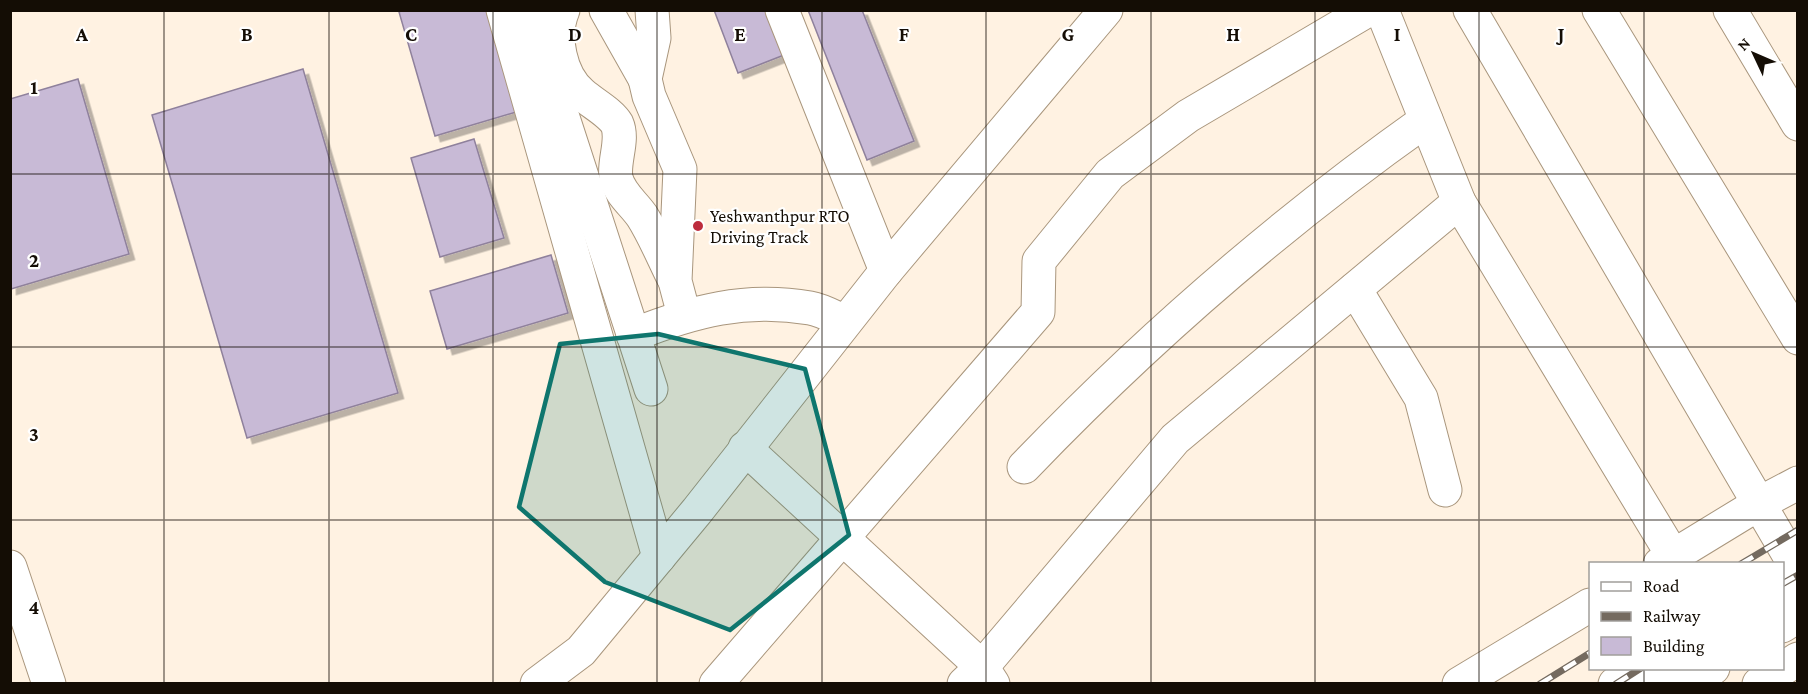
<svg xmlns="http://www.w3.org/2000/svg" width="1808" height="694" font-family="'Crimson Pro',serif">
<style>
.building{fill:#c8bad6;stroke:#8f819c;stroke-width:1.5;filter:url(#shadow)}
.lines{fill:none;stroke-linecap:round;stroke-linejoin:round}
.minor-casing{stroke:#a9967d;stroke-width:35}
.highway-casing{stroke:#a9967d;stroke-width:35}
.minor{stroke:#fff;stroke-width:33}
.highway{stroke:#fff;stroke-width:33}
.rail-casing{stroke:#746a5f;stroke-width:7}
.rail{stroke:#fff;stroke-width:4.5;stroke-dasharray:14;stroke-linecap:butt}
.marked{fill:#0f766e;fill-opacity:0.2;stroke:#0f766e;stroke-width:4.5;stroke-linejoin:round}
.grid{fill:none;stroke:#140d05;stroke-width:1.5;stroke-opacity:0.55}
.poi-dot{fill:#bd2c3d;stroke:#fff;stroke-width:2}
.labels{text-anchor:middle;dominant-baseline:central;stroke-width:4.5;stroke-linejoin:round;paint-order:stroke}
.poi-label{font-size:18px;fill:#140d05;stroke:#fff;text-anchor:start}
.grid-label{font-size:20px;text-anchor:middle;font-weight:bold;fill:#140d05;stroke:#fff;stroke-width:4.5;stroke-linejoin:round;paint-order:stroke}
</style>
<defs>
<filter id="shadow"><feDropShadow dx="5.5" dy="5.5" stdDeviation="0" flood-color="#0004"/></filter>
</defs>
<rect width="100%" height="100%" fill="#fff2e2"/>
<g class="building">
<polygon points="403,10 493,10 523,110 435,136 399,12"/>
<polygon points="714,10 766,10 784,55 738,73"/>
<polygon points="808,10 862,10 914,141 867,160"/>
<polygon points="303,69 398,393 247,438 152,115"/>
<polygon points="78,79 129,254 11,289 10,99"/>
<polygon points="474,139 504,238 440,257 411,158"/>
<polygon points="551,255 568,313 447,349 430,291"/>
</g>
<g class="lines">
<g class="minor-casing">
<g id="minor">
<polyline points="503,10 659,557"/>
<polyline points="528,10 651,389"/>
<path d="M563 10C552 36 560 76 582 94 592 103 611 113 617 124 624 140 613 161 616 178 620 194 633 203 642 216 654 235 663 257 673 277"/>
<polyline points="606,10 645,79"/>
<polyline points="652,10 654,38 645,79 649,96 680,169 675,281 684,315"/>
<polyline points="782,10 886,271"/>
<polyline points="1382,10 1459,202 1678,564"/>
<polyline points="1470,10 1796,567"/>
<polyline points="1599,10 1798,338"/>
<polyline points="1730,10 1798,124"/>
<polyline points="1355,289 1421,398 1445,490"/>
<path d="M633 335C693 311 746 297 810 308 822 310 834 317 845 322"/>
<polyline points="745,448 982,667 993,684"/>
<path d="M1024 467C1147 339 1282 222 1426 120"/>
<polyline points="1660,564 1760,503 1798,483"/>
<polyline points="10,567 49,684"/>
<polyline points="537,684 581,651 697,511 886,271 1106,10"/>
<polyline points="716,684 1038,312 1039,261 1110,174 1188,116 1368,10"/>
<polyline points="964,684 982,667 1175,439 1459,202"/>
<polyline points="1459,684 1590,605"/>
<polyline points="1615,684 1640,668"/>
</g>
</g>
<g class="highway-casing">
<g id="highway">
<polyline points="1782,598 1798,589"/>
<polyline points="1782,626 1798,616"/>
<polyline points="1646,684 1670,668"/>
<polyline points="1689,684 1713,668"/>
<polyline points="1759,684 1798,659"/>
</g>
</g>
<use href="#minor" class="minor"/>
<use href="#highway" class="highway"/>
<g class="rail-casing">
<g id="rail">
<polyline points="1741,564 1798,530"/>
<polyline points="1782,584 1798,575"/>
<polyline points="1540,684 1590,653"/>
<polyline points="1616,684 1641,668"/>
</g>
</g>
<use href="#rail" class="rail"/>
</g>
<path class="marked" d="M658 334 805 369 849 535 730 630 605 582 519 507 560 344Z"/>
<path class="grid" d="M164 10V684M329 10V684M493 10V684M657 10V684M822 10V684M986 10V684M1151 10V684M1315 10V684M1479 10V684M1644 10V564M10 174H1798M10 347H1798M10 520H1798M1644 668V684"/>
<circle class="poi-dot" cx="698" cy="226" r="6"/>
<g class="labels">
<g class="poi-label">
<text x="710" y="216">Yeshwanthpur RTO<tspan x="710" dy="21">Driving Track</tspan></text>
</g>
</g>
<g class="grid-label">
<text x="82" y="41">A</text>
<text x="247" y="41">B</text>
<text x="411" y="41">C</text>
<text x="575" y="41">D</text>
<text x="740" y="41">E</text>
<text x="904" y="41">F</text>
<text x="1068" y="41">G</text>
<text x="1233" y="41">H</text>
<text x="1397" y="41">I</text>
<text x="1561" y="41">J</text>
<text x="34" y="94">1</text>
<text x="34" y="267">2</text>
<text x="34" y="441">3</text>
<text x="34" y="614">4</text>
</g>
<rect width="1808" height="694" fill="none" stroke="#140d05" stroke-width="24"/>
<rect x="1589" y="562" width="195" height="108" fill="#ffffff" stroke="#a19e9b" stroke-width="1.5"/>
<rect x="1601" y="582" width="30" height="9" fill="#ffffff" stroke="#a19e9b" stroke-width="1.5"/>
<text x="1643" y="592" font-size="18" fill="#140d05">Road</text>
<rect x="1601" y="612" width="30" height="9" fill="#746a5f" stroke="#a19e9b" stroke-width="1.5"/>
<text x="1643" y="622" font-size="18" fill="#140d05">Railway</text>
<rect x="1601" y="637" width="30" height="18" fill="#c8bad6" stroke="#a19e9b" stroke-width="1.5"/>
<text x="1643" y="652" font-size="18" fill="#140d05">Building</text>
<g transform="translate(1754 54) rotate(314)" stroke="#ffffff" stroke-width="4.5" paint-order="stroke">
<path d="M0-4.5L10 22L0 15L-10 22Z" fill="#140d05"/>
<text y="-9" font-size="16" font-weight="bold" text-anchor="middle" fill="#140d05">N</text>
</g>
</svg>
